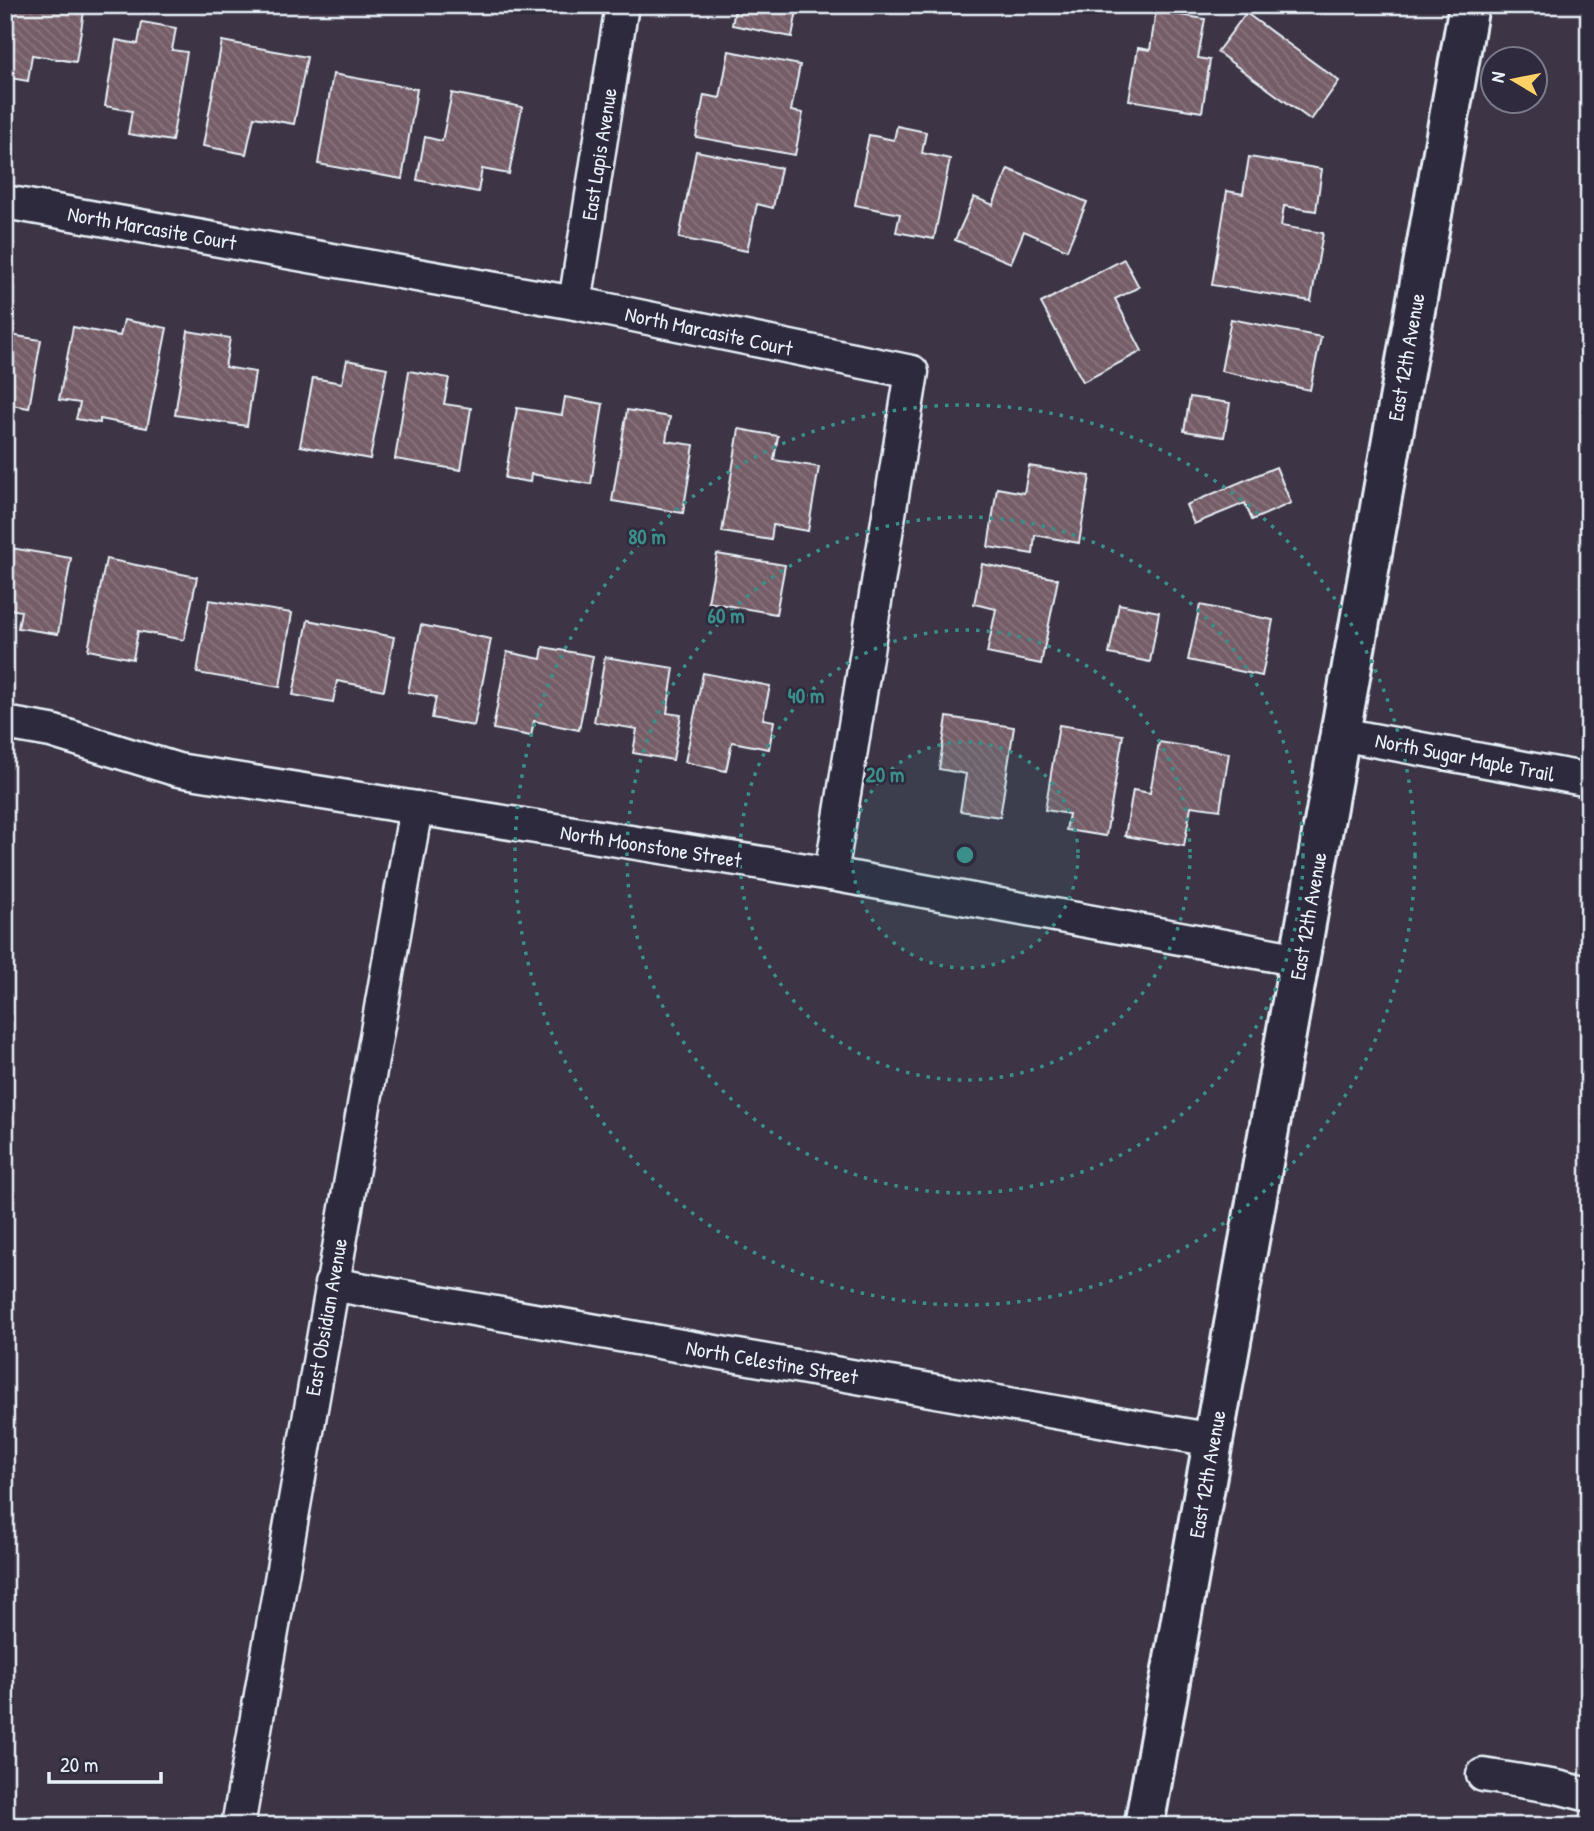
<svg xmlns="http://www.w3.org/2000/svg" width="1594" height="1831" font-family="'Patrick Hand',sans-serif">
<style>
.building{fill:url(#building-back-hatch);stroke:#e8f1f8;stroke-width:2}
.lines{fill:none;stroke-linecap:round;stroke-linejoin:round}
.street-casing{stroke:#e8f1f8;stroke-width:37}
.secondary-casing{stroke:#e8f1f8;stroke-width:44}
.street{stroke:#2f2a3d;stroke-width:32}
.secondary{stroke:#2f2a3d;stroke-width:38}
.ring{fill:none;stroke:#3a8f8a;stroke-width:3.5;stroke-dasharray:3.5 7}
.labels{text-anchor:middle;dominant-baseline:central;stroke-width:5;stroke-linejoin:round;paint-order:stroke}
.street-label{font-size:21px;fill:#e8f1f8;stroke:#2f2a3d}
.centre{fill:#3a8f8a;stroke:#2f2a3d;stroke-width:3.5}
.ring-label{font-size:21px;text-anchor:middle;font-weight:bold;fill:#3a8f8a;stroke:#2f2a3d;stroke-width:5;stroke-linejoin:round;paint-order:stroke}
</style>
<defs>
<pattern id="building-back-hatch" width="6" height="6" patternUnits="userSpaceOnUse" patternTransform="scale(1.75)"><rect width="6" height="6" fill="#755d67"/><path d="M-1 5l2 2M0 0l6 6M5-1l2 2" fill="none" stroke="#89757e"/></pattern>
</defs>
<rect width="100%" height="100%" fill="#3d3445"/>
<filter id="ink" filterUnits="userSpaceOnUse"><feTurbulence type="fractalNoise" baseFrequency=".0143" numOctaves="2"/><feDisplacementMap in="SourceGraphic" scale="14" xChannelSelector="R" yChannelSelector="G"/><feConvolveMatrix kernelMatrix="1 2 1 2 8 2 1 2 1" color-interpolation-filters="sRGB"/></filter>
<g filter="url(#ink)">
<g class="building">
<polygon points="14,5 85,5 76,62 32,55 28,81 5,77 5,33 10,34"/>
<polygon points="736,5 798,5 792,37 732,25"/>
<polygon points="1156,11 1205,19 1198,58 1210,60 1202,112 1129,100 1138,48 1150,50"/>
<polygon points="1246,13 1339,81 1311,120 1217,52"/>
<polygon points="142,22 176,28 172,50 187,52 172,141 128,134 132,111 105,106 116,40 138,44"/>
<polygon points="222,41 307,57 294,124 254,117 246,154 203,146"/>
<polygon points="729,51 800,65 791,111 803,113 795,155 696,137 704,95 720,98"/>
<polygon points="333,74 417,89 402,179 318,164"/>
<polygon points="452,93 522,107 509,174 482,169 478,192 417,180 425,137 442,141"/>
<polygon points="897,126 926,132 922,153 950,159 934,239 896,232 900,214 855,205 869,135 894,140"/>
<polygon points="696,151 781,168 773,208 757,204 747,251 679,238"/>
<polygon points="1249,157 1322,169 1316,211 1284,206 1281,226 1323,233 1311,301 1212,285 1227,191 1243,194"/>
<polygon points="1008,169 1087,202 1067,250 1024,231 1011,263 955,240 974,197 993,205"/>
<polygon points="1124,259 1139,287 1115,299 1142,351 1083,382 1041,303"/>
<polygon points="1231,319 1321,337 1310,390 1221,371"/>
<polygon points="124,320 167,328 147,428 100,419 100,423 76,419 80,403 59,400 73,327 120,336"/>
<polygon points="188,331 230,338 225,367 255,372 247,426 175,415"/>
<polygon points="5,334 41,340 29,408 5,404"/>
<polygon points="347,360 387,368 370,459 300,446 313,378 342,383"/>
<polygon points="409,371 449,378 444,404 471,408 461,470 395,459"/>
<polygon points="565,397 603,404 591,484 531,474 530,482 505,478 517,408 562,415"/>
<polygon points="1190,397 1230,403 1224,437 1184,431"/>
<polygon points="627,410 670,417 666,441 694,445 683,513 612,501"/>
<polygon points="739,429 778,436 774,460 819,467 808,531 773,525 771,540 722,532"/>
<polygon points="1029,466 1090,476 1079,543 1035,535 1033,554 988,547 997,488 1024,493"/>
<polygon points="1276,467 1291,503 1252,520 1245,503 1194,524 1186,505"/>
<polygon points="5,547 71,558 58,634 18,628 21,611 5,608"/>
<polygon points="717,554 785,565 776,614 708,602"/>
<polygon points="106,559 197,577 184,640 138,631 133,659 88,650"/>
<polygon points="982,564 1058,579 1041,664 987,653 996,609 974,604"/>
<polygon points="209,600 292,613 280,687 197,673"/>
<polygon points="1119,604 1159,612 1150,662 1109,654"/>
<polygon points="1200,605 1273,620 1262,676 1188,660"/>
<polygon points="308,620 394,637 384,690 337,681 333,702 293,695"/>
<polygon points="421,625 491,639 474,726 432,718 436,697 408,692"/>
<polygon points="543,647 593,656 579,730 534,721 531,736 493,729 507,652 541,659"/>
<polygon points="605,657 674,668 667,713 681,715 673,760 633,753 637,729 594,722"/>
<polygon points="703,673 770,686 763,719 774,721 769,749 732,742 726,771 685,762"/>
<polygon points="947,717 1014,727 1000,817 960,811 966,774 939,769"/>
<polygon points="1059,725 1123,735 1106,836 1066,830 1069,814 1045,810"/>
<polygon points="1159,742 1229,753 1220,810 1191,806 1184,846 1125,836 1133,790 1150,793"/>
</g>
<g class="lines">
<g class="street-casing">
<g id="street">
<polyline points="5,202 575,303 912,372 831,874"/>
<polyline points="575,303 622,5"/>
<polyline points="5,723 51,731 178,770 831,874 1300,960"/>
<polyline points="1340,734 1589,780"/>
<polyline points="331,1284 1213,1440"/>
<polyline points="1483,1775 1557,1787 1589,1795"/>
<polyline points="238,1826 416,808"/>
</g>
</g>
<g class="secondary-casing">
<polyline id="secondary" points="1144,1826 1340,734 1469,5"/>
</g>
<use href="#street" class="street"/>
<use href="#secondary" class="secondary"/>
</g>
</g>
<circle cx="965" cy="855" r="113" fill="#3a8f8a" fill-opacity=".12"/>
<g class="ring">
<circle cx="965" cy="855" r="113"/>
<circle cx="965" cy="855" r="225"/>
<circle cx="965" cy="855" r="338"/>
<circle cx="965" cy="855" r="450"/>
</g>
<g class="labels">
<g class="street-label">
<text transform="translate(599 154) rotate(-81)">East Lapis Avenue</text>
<text transform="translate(152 228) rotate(10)">North Marcasite Court</text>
<text transform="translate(709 331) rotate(12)">North Marcasite Court</text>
<text transform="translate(1406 357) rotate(-80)">East 12th Avenue</text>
<text transform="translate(1465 757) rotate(11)">North Sugar Maple Trail</text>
<text transform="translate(651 846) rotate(9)">North Moonstone Street</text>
<text transform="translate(1308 916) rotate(-80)">East 12th Avenue</text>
<text transform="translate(326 1317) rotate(-80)">East Obsidian Avenue</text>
<text transform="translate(772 1362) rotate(10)">North Celestine Street</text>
<text transform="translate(1207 1474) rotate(-80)">East 12th Avenue</text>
</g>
</g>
<circle cx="965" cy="855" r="10" class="centre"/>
<g class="ring-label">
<text x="647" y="544">80 m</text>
<text x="726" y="623">60 m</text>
<text x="806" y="703">40 m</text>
<text x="885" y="782">20 m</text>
</g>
<rect width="1594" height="1831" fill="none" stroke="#2f2a3d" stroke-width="28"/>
<rect x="14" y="14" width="1566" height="1803" fill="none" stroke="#e8f1f8" stroke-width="2.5" filter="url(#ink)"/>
<g transform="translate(1514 80) rotate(280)"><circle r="33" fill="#2f2a3d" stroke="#797a88" stroke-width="2"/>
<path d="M0-5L12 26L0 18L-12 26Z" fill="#ffd166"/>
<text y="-10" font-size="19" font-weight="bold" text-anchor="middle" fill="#e8f1f8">N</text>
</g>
<path d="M49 1772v10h112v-10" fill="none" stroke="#e8f1f8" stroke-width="3.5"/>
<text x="60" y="1772" font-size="21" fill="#e8f1f8" stroke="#2f2a3d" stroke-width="5" paint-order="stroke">20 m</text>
</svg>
